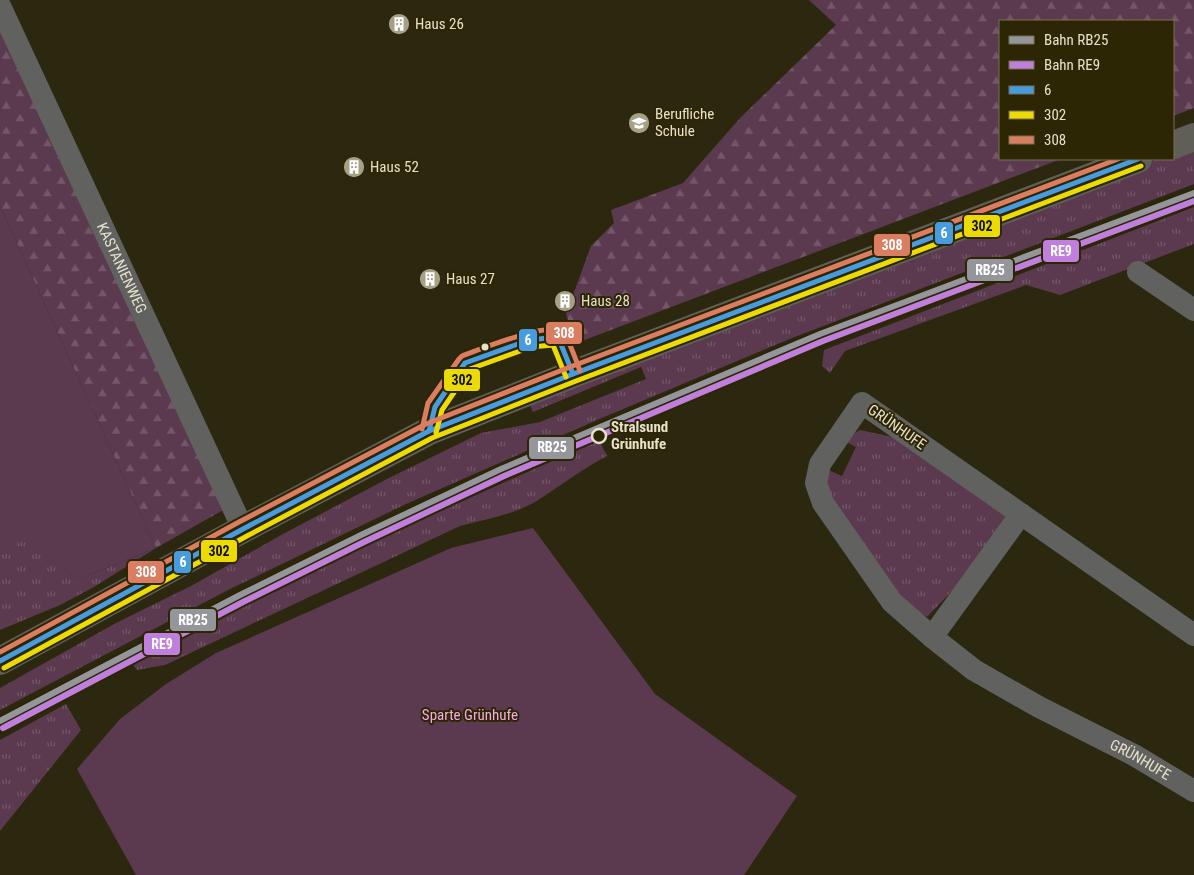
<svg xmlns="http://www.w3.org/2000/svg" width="1194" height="875" font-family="'Roboto Condensed',sans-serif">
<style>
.grass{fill:url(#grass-tufts)}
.forest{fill:url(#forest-firs)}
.garden{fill:#5b3a50}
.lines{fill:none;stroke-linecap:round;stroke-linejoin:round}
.minor{stroke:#616160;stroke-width:22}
.major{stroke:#5f5e57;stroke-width:28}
.bus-1-casing{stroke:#2d2605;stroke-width:9}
.bus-2-casing{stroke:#2d2605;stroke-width:9}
.bus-3-casing{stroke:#2d2605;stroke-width:9}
.bus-1{stroke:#469cde;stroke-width:5}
.bus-2{stroke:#ebdb00;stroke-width:5}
.bus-3{stroke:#db7d60;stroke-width:5}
.rail-1-casing{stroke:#2d2605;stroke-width:10}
.rail-2-casing{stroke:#2d2605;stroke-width:10}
.rail-1{stroke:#94969c;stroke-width:6}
.rail-2{stroke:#c07fdc;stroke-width:6}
.bus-dot{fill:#e7e1cb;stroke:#2d2605;stroke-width:2}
.stop-dot{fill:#2d2605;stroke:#e7e1cb;stroke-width:2.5}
.labels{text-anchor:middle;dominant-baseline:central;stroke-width:4;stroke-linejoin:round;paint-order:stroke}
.poi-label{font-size:15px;fill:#e7e1cb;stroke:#2d2605;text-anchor:start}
.street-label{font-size:15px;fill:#e7e1cb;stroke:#2d2605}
.stop-label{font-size:15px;font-weight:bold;fill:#e7e1cb;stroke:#2d2605;text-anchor:start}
.park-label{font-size:15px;fill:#f6abe4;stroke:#2d2605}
.line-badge{stroke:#2d2605;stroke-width:2}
.badge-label{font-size:14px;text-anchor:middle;font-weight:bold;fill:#fff}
.pale-badge-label{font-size:14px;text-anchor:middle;font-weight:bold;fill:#111}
</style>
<defs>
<pattern id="grass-tufts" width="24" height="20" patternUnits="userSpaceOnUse" patternTransform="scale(1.25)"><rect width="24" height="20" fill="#5b3a50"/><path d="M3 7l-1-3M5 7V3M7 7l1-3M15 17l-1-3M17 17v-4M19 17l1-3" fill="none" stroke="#735668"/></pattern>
<pattern id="forest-firs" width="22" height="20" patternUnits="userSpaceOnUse" patternTransform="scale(1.25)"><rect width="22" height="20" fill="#5b3a50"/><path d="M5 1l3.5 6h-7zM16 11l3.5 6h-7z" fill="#735668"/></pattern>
</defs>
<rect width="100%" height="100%" fill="#2c270f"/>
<g class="grass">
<polygon points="1194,145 1194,184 792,338 597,420 406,504 230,589 0,710 0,688 116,623 191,586 283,534 387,479 481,433 540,422 646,379 641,367 533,412 530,405 644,353 1158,159 1173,159 1173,153"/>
<polygon points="1194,207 1194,244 1060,295 1026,285 845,351 830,373 822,366 824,350"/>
<polygon points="860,430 902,439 1007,517 992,549 927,617 902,603 831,502 826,486 826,469 842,476 856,447 842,440"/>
<path d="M599 440 607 456C582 469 559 487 535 502 512 515 486 519 460 526L165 665 137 670 130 661 212 618 360 547Z"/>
<polygon points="24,540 79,579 156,548 94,587 60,605 0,630 0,548"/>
<polygon points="66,704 81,730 0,831 0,740"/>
</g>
<g class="forest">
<polygon points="809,0 1194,0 1194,108 1173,116 1173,21 1000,21 1000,159 1061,159 582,341 572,332 566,314 591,246 614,223 611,210 683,183 741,117 836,25"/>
<polygon points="0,6 232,505 156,548 0,206"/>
</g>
<g class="garden">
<polygon points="0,206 156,548 79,579 24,541 0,548"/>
<polygon points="533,528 655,694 797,796 744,875 136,875 77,769 120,719 166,684 216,653 451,548"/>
</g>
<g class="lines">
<g class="minor">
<path id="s1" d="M0 6 243 529"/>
<polyline points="1138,272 1194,310"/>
<polyline points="429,431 435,407 465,363 529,340 558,337 573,374"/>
<path id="s2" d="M1194 635 862 403 820 464 816 483 823 503 892 602 932 637 974 670 1039 707 1134 755 1194 791"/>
<polyline points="932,637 1021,514"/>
</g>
<g class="major">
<polyline points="1173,145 1194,137"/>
<polyline points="0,661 243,529 429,431 573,374 1138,159"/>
</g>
<g class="bus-1-casing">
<g id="bus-1">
<polyline points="429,431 435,407 465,363 529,340 558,337 573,374"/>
<polyline points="0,661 243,529 429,431 573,374 1138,159"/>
</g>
</g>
<g class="bus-2-casing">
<g id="bus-2">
<polyline points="436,433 442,410 470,369 531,347 553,345 566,377"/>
<polyline points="4,668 247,536 432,438 576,381 1141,166"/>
</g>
</g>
<g class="bus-3-casing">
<g id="bus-3">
<path d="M422 429 428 403 459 359 462 356C478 350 552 320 563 332 568 337 577 363 580 371"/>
<polyline points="0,652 239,522 426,424 570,367 1118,159"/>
</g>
</g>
<use href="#bus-1" class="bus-1"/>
<use href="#bus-2" class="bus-2"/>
<use href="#bus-3" class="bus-3"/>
<g class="rail-1-casing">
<polyline id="rail-1" points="0,721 240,595 361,535 501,469 820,334 1194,193"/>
</g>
<g class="rail-2-casing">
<polyline id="rail-2" points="3,728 243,602 364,542 504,476 823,341 1194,201"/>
</g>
<use href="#rail-1" class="rail-1"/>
<use href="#rail-2" class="rail-2"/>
</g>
<defs>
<g id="building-disc" transform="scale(1.125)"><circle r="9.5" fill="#a6a089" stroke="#2d2605"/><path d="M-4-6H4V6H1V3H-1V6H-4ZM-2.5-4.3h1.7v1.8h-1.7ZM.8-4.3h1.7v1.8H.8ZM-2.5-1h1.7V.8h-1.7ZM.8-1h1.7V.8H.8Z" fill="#fff"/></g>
<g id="school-disc" transform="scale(1.125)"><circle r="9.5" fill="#a6a089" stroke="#2d2605"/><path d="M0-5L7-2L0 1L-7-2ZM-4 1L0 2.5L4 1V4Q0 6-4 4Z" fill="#fff"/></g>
</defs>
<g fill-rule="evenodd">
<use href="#building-disc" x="399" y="24"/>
<use href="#school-disc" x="639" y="123"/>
<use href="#building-disc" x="354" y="167"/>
<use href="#building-disc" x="430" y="279"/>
<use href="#building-disc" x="565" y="301"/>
</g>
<circle class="bus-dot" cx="485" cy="347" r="4.5"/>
<circle class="stop-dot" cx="599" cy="436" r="7"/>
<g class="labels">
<g class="poi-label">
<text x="415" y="24">Haus 26</text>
<text x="655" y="114">Berufliche<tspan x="655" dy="17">Schule</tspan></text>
<text x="370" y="167">Haus 52</text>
<text x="446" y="279">Haus 27</text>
<text x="581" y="301">Haus 28</text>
</g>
<g class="street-label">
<text stroke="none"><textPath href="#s1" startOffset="289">KASTANIENWEG</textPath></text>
<text transform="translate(897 427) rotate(35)">GRÜNHUFE</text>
<text stroke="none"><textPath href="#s2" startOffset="936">GRÜNHUFE</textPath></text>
</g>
<g class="stop-label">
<text x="611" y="427">Stralsund<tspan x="611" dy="17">Grünhufe</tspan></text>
</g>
<g class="park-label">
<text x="470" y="715">Sparte Grünhufe</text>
</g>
</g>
<g class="line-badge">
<rect x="963" y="214" width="38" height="24" rx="5" fill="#ebdb00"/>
<rect x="934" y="221" width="20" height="24" rx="5" fill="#469cde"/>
<rect x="873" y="233" width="38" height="24" rx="5" fill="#db7d60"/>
<rect x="1042" y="239" width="38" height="24" rx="5" fill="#c07fdc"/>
<rect x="966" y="258" width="48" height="24" rx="5" fill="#94969c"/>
<rect x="545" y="321" width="38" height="24" rx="5" fill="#db7d60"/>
<rect x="518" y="328" width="20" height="24" rx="5" fill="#469cde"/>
<rect x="443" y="368" width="38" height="24" rx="5" fill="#ebdb00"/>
<rect x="528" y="436" width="47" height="24" rx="5" fill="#94969c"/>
<rect x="200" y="539" width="38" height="24" rx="5" fill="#ebdb00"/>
<rect x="173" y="550" width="19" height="24" rx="5" fill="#469cde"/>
<rect x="127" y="560" width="38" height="24" rx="5" fill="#db7d60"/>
<rect x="169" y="608" width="48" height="24" rx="5" fill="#94969c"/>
<rect x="143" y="632" width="38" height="24" rx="5" fill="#c07fdc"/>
</g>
<g class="badge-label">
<text x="944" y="238">6</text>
<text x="892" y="250">308</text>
<text x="1061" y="256">RE9</text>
<text x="990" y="275">RB25</text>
<text x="564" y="338">308</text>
<text x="528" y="345">6</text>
<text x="552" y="452">RB25</text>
<text x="183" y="567">6</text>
<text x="146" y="577">308</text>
<text x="193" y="625">RB25</text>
<text x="162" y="649">RE9</text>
</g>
<g class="pale-badge-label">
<text x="982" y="231">302</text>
<text x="462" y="385">302</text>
<text x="219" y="556">302</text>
</g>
<rect x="999" y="20" width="175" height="140" fill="#2d2605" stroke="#777154"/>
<rect x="1009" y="36" width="25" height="8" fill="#94969c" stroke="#777154"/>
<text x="1044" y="45" font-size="15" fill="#e7e1cb">Bahn RB25</text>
<rect x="1009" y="61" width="25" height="8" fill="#c07fdc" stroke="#777154"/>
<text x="1044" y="70" font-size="15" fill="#e7e1cb">Bahn RE9</text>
<rect x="1009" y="86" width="25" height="8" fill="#469cde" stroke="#777154"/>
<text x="1044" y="95" font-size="15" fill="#e7e1cb">6</text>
<rect x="1009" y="111" width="25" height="8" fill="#ebdb00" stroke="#777154"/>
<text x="1044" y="120" font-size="15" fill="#e7e1cb">302</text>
<rect x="1009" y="136" width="25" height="8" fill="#db7d60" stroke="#777154"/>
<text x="1044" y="145" font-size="15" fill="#e7e1cb">308</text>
</svg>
